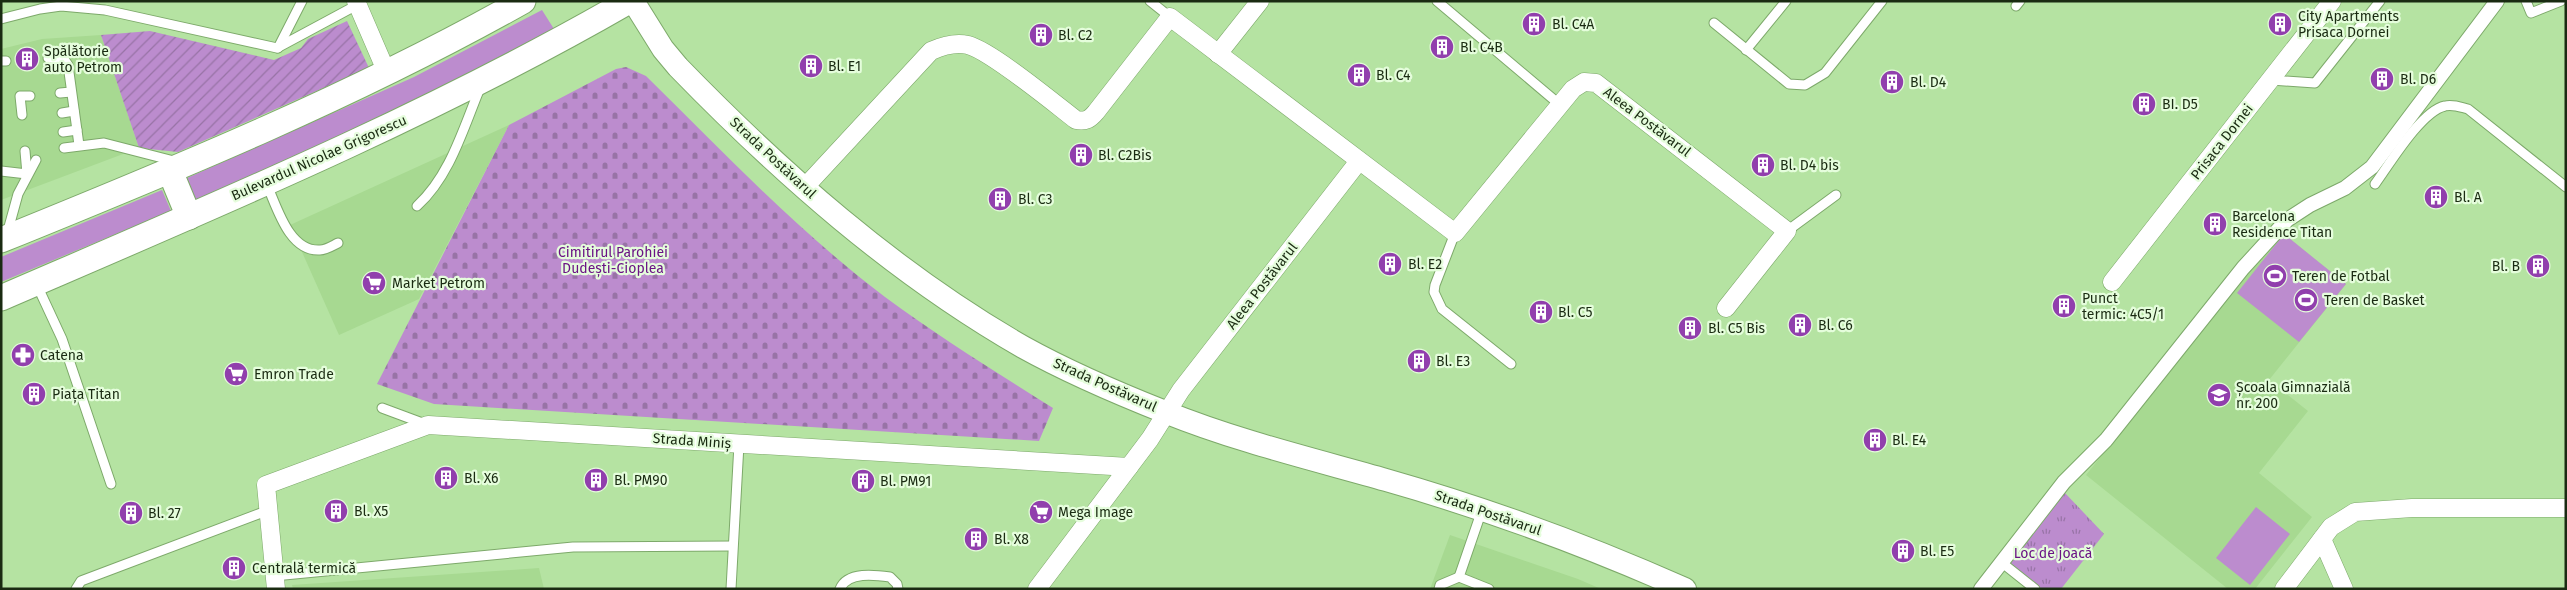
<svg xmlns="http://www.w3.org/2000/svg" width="2567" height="590" font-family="'Fira Sans',sans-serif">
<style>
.built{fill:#a7d991}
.grass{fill:#bc8cce}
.cemetery{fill:url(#cemetery-stones)}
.park{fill:url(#park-tufts)}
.garden{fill:url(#garden-furrows)}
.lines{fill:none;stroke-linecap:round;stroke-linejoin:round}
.service-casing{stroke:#7da96a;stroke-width:11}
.pedestrian-casing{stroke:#7da96a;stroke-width:16}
.minor-casing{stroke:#7da96a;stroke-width:19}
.tertiary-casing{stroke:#7da96a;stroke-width:24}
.secondary-casing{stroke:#7da96a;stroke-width:27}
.service{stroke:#fff;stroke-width:9}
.pedestrian{stroke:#fff;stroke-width:14}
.minor{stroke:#fff;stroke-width:18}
.tertiary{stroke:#fff;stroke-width:22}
.secondary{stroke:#fff;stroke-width:25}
.labels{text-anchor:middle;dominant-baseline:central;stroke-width:4.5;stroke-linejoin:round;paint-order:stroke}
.poi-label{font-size:14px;fill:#1a2b12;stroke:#e5fddc;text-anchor:start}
.street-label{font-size:14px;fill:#1a2b12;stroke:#e5fddc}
.park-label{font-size:14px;fill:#6b1385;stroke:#e5fddc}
</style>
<defs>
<pattern id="cemetery-stones" width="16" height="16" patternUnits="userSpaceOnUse" patternTransform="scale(1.25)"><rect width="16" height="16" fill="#bc8cce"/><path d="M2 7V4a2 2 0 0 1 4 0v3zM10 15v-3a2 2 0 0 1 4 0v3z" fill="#9873a6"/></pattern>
<pattern id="park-tufts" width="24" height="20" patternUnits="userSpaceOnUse" patternTransform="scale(1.25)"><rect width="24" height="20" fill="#bc8cce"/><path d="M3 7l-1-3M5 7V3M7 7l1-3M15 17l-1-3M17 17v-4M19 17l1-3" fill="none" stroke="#9873a6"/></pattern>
<pattern id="garden-furrows" width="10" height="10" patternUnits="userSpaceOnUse" patternTransform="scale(1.25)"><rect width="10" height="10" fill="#bc8cce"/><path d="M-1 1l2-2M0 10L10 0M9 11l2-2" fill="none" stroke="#9873a6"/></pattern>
</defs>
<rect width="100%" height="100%" fill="#b5e3a2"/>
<g class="built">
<polygon points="101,35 139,148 1,200 1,49 42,39"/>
<polygon points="509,125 419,299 339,335 290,225"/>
<polygon points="2281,232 2346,284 2269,380 2308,411 2259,473 2312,517 2255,589 2228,589 2086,475"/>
<polygon points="1450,535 1578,579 1601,589 1430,589"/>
<polygon points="539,568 544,589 293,589 292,585"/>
</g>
<g class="grass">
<polygon points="542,10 554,29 426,97 196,202 187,178 414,77"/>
<polygon points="162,190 171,211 1,282 1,257"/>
<polygon points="2284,234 2346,284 2299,342 2237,293"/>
<polygon points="2256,507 2290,534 2250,585 2216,558"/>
</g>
<path class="cemetery" d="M626 67 646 76C723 152 799 232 885 297 939 337 996 372 1053 408L1039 441 434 404 377 384 509 125 616 69Z"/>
<polygon class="park" points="2065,493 2104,534 2061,589 2042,589 2009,563"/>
<polygon class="garden" points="347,21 369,68 178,152 139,148 101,35 150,31 274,60 301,48 308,39"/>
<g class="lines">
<g class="service-casing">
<g id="service">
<polyline points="1150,1 1170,17"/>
<polyline points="1437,1 1559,104"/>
<polyline points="2526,1 2531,13 2561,1"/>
<polyline points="2016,6 2020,1"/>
<polyline points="1,19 40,9 61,6 105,10 277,48 357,5"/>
<polyline points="1714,23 1789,84 1805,85 1825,73 1882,1"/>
<polyline points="278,48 302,1"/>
<polyline points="1746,50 1786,1"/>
<polyline points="48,58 64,59 68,65 79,145"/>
<polyline points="1,61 6,61"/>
<polyline points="2271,80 2315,83 2380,1"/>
<polyline points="60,93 71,92"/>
<polyline points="62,113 74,111"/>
<polyline points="22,115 20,96 30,96"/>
<polyline points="63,132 77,130"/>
<polyline points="64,148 104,143 174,161"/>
<polyline points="1,171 27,174 25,151"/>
<path d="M2375 184C2389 165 2421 111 2445 106 2453 104 2460 107 2468 109L2566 187"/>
<path d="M267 185C277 207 289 252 320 250 326 250 332 246 338 243"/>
<path d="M417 206C450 176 463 129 480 88"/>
<polyline points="1787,231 1836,195"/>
<polyline points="1455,233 1435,285 1434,292 1442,309 1511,364"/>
<polyline points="7,234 18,194 36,160"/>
<polyline points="36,283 62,339 111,484"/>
<polyline points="382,408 425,424"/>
<polyline points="1482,510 1459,577 1489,589"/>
<polyline points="2001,562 2035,589"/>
<polyline points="274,576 573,547 732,546"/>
<polyline points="76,589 81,581 269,510"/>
<polyline points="731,589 739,444"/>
<path d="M840 589C847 571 876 575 890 577L897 584 898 589"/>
<polyline points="1439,589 1440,585 1459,577"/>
</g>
</g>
<g class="pedestrian-casing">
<polyline id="pedestrian" points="1981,589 2064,482 2106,440 2243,268 2287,220 2310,205 2345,188 2372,167 2497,1"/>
</g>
<g class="minor-casing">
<g id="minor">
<polyline points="356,1 387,73"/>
<polyline points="1218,54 1260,1"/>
<path d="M805 187 931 51C942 46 955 42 968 45 991 51 1054 103 1076 120 1086 122 1090 119 1096 112L1170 17 1455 233 1573 89 1584 82 1596 83 1787 231 1726 308"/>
<polyline points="2112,282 2332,1"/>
<polyline points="2322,539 2344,589"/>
<polyline points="276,589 266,485 428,425 1129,467"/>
<polyline points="1037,589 1150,439 1181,390 1359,161"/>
<polyline points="2284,589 2331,527 2355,512 2412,508 2566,508"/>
</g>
</g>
<g class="tertiary-casing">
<path id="tertiary" d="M633 1 663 49 678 67C781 173 894 273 1023 347 1068 372 1117 393 1165 412 1237 441 1312 459 1386 480 1488 509 1588 546 1685 589"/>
</g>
<g class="secondary-casing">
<g id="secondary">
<polyline points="170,171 189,217"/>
<path d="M1 240C179 168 356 95 523 1"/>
<path d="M1 298C214 206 428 117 629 1"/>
</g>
</g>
<use href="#service" class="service"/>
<use href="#pedestrian" class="pedestrian"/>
<use href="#minor" class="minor"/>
<use href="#tertiary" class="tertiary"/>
<use href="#secondary" class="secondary"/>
</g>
<defs>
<g id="building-disc" transform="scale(1.25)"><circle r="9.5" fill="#913fad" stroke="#e5fddc"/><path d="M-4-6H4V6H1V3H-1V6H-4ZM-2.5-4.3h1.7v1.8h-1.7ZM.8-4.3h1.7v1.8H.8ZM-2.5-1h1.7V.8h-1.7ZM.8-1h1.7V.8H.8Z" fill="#fff"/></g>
<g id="stadium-disc" transform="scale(1.25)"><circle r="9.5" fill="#913fad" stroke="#e5fddc"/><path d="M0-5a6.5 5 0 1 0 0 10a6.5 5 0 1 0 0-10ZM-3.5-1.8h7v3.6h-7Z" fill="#fff"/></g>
<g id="supermarket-disc" transform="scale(1.25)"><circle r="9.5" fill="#913fad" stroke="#e5fddc"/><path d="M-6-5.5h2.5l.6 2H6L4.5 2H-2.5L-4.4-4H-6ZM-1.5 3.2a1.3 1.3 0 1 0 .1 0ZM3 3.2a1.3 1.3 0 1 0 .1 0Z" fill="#fff"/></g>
<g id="pharmacy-disc" transform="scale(1.25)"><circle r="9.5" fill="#913fad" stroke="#e5fddc"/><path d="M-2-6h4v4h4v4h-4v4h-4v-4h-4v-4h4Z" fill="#fff"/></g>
<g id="school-disc" transform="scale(1.25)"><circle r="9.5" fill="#913fad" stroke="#e5fddc"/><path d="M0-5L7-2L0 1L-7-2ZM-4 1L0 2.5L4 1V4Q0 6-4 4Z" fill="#fff"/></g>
</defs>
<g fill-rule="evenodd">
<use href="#building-disc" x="1534" y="24"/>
<use href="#building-disc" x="2280" y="24"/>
<use href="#building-disc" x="1041" y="35"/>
<use href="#building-disc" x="1442" y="47"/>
<use href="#building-disc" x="27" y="59"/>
<use href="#building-disc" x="811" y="66"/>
<use href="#building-disc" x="1359" y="75"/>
<use href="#building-disc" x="2382" y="79"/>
<use href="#building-disc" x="1892" y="82"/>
<use href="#building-disc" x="2144" y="104"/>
<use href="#building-disc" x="1081" y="155"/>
<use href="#building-disc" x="1763" y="165"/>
<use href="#building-disc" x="2436" y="197"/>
<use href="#building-disc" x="1000" y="199"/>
<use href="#building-disc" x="2215" y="224"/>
<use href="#building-disc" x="1390" y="264"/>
<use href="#building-disc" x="2538" y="266"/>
<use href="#stadium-disc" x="2275" y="276"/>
<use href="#supermarket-disc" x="374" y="283"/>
<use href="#stadium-disc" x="2306" y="300"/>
<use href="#building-disc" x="2064" y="306"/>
<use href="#building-disc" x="1541" y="312"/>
<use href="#building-disc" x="1800" y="325"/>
<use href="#building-disc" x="1690" y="328"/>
<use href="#pharmacy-disc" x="23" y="355"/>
<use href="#building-disc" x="1419" y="361"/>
<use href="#supermarket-disc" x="236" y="374"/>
<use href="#building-disc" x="34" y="394"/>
<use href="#school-disc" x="2219" y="395"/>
<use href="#building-disc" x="1875" y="440"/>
<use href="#building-disc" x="446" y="478"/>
<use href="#building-disc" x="596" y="480"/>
<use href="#building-disc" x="863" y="481"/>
<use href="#building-disc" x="336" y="511"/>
<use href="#supermarket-disc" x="1041" y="512"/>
<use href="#building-disc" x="131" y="513"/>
<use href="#building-disc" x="976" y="539"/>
<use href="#building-disc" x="1903" y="551"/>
<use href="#building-disc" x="234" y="568"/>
</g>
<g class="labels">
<g class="poi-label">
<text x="2298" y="16">City Apartments<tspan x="2298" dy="16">Prisaca Dornei</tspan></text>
<text x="1552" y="24">Bl. C4A</text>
<text x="1058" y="35">Bl. C2</text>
<text x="1460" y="47">Bl. C4B</text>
<text x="44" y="51">Spălătorie<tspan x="44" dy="16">auto Petrom</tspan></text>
<text x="828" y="66">Bl. E1</text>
<text x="1376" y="75">Bl. C4</text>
<text x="2400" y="79">Bl. D6</text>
<text x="1910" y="82">Bl. D4</text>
<text x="2162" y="104">BI. D5</text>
<text x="1098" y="155">Bl. C2Bis</text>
<text x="1780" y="165">Bl. D4 bis</text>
<text x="2454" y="197">Bl. A</text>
<text x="1018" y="199">Bl. C3</text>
<text x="2232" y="216">Barcelona<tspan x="2232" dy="16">Residence Titan</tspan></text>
<text x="1408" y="264">Bl. E2</text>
<text x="2520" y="266" text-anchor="end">Bl. B</text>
<text x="2292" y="276">Teren de Fotbal</text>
<text x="392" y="283">Market Petrom</text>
<text x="2082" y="298">Punct<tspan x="2082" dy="16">termic: 4C5/1</tspan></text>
<text x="2324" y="300">Teren de Basket</text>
<text x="1558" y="312">Bl. C5</text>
<text x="1818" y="325">Bl. C6</text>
<text x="1708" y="328">Bl. C5 Bis</text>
<text x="40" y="355">Catena</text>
<text x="1436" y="361">Bl. E3</text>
<text x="254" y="374">Emron Trade</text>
<text x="2236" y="387">Școala Gimnazială<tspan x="2236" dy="16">nr. 200</tspan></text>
<text x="52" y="394">Piața Titan</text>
<text x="1892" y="440">Bl. E4</text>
<text x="464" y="478">Bl. X6</text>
<text x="614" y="480">Bl. PM90</text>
<text x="880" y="481">Bl. PM91</text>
<text x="354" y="511">Bl. X5</text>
<text x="1058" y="512">Mega Image</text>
<text x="148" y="513">Bl. 27</text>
<text x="994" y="539">Bl. X8</text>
<text x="1920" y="551">Bl. E5</text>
<text x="252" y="568">Centrală termică</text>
</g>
<g class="street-label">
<text transform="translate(1647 122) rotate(37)">Aleea Postăvarul</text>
<text transform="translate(2222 142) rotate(-52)">Prisaca Dornei</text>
<text transform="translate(319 158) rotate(-24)">Bulevardul Nicolae Grigorescu</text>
<text transform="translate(773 158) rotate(43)">Strada Postăvarul</text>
<text transform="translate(1262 286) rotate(-52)">Aleea Postăvarul</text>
<text transform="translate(1105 385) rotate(24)">Strada Postăvarul</text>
<text transform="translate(692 441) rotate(4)">Strada Miniș</text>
<text transform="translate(1488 513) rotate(19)">Strada Postăvarul</text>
</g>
<g class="park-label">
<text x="613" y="252">Cimitirul Parohiei<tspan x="613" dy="16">Dudești-Cioplea</tspan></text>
<text x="2053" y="553">Loc de joacă</text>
</g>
</g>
<rect width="2567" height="590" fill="none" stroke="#1a2b12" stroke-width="5"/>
</svg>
